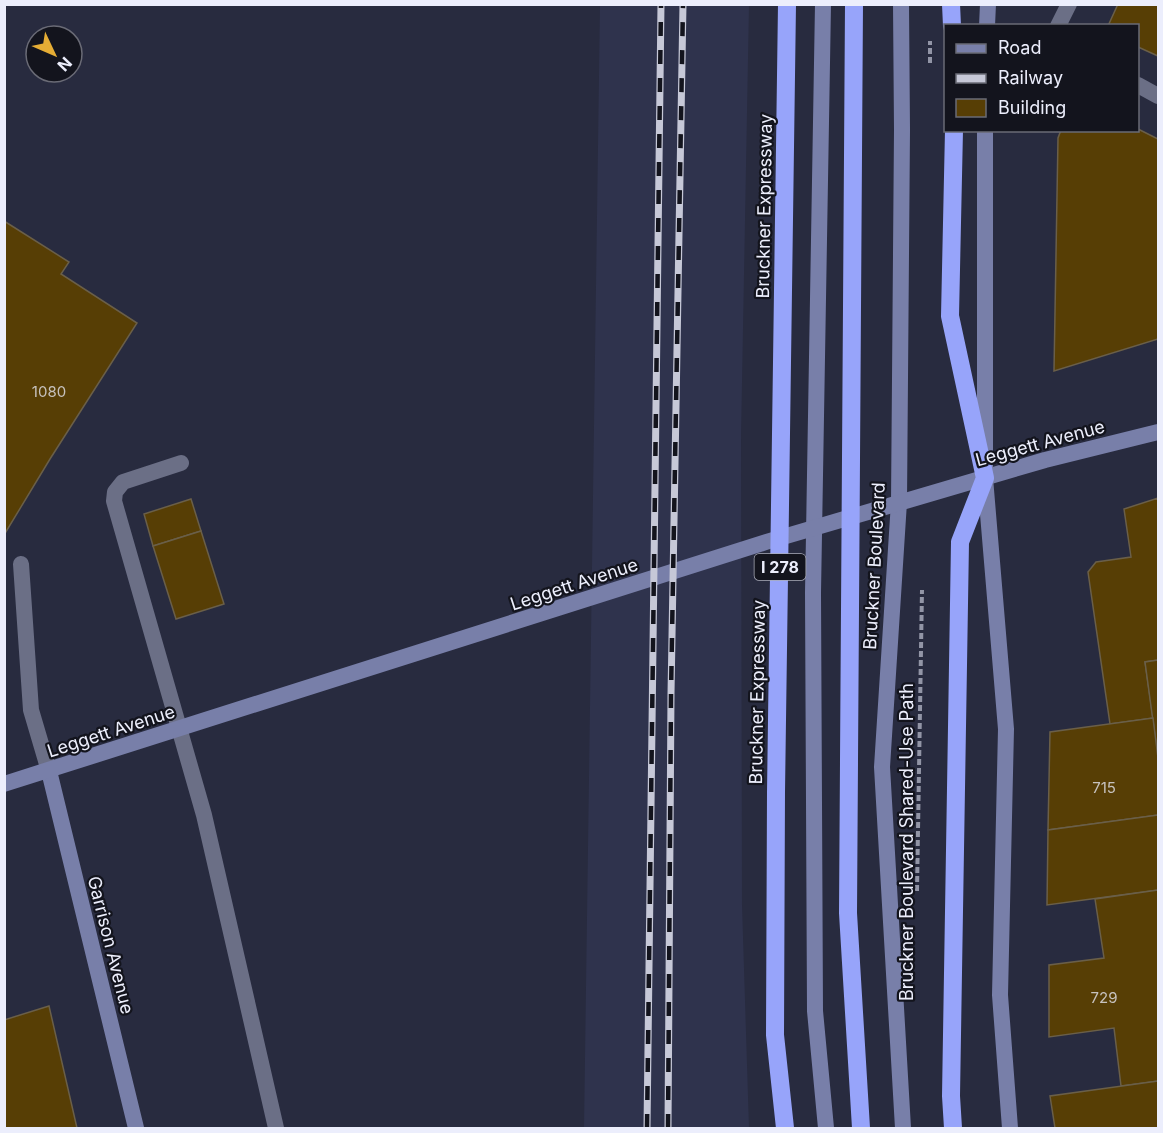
<svg xmlns="http://www.w3.org/2000/svg" width="1163" height="1133" font-family="Inter,sans-serif">
<style>
.built{fill:#2f334d}
.building{fill:#573e05;stroke:#6a5f49;stroke-width:1.5}
.lines{fill:none;stroke-linecap:round;stroke-linejoin:round}
.path{stroke:#9295a6;stroke-width:4;stroke-dasharray:6 3;stroke-linecap:butt}
.service{stroke:#6b6f86;stroke-width:16}
.minor{stroke:#6b6f86;stroke-width:16}
.secondary{stroke:#787fa9;stroke-width:16}
.motorway{stroke:#97a4fa;stroke-width:18}
.rail-casing{stroke:#c6c8d7;stroke-width:7}
.rail{stroke:#13141d;stroke-width:4.5;stroke-dasharray:14;stroke-linecap:butt}
.labels{text-anchor:middle;dominant-baseline:central;stroke-width:4.5;stroke-linejoin:round;paint-order:stroke}
.number-label{font-size:15px;fill:#c7c2be}
.shield{fill:#13141d;stroke:#abadb9;stroke-width:1.5}
.shield-label{font-size:16px;font-weight:bold;fill:#eceefc}
.street-label{font-size:18px;fill:#eceefc;stroke:#13141d}
</style>
<rect width="100%" height="100%" fill="#282b3f"/>
<polygon class="built" points="600,5 749,5 741,437 742,905 749,1128 584,1128"/>
<g class="building">
<polygon points="1118,4 1158,4 1158,56 1138,47 1138,26 1108,26"/>
<polygon points="1138,129 1158,139 1158,339 1054,371 1058,138 1061,130"/>
<polygon points="4,221 69,262 61,274 137,323 50,459 4,535"/>
<polygon points="1158,498 1158,660 1145,662 1153,718 1110,724 1088,572 1096,562 1131,557 1124,509"/>
<polygon points="191,499 201,531 153,546 144,514"/>
<polygon points="201,531 224,604 176,619 153,546"/>
<polygon points="1158,660 1158,758 1145,662"/>
<polygon points="1153,718 1158,758 1158,815 1048,830 1050,732"/>
<polygon points="1158,815 1158,890 1047,905 1048,830"/>
<polygon points="1158,890 1158,1081 1121,1086 1114,1028 1049,1037 1049,965 1104,958 1095,899"/>
<polygon points="49,1006 77,1128 4,1128 4,1020"/>
<polygon points="1158,1081 1158,1128 1055,1128 1050,1096"/>
</g>
<g class="lines">
<g class="path">
<polyline points="930,63 930,41"/>
<polyline points="917,891 922,590"/>
</g>
<g class="service">
<polyline points="1138,85 1158,96"/>
<polyline points="181,463 123,482 115,492 114,501 204,815 276,1128"/>
<polyline points="21,564 31,710 49,771"/>
</g>
<polyline class="minor" points="1058,26 1069,4"/>
<g class="secondary">
<polyline points="823,4 813,593 815,1011 826,1128"/>
<polyline points="901,4 902,130 899,502 882,767 903,1128"/>
<polyline points="987,26 988,4"/>
<polyline points="985,130 985,478 1006,729 1000,995 1010,1128"/>
<polyline points="49,771 136,1128"/>
<polyline points="4,784 766,542 1045,460 1158,432"/>
</g>
<g class="motorway">
<polyline points="854,4 848,913 861,1128"/>
<polyline points="951,4 952,26"/>
<polyline points="785,1128 775,1035 776,792 787,4"/>
<polyline points="953,1128 951,1096 960,542 985,478 950,316 954,130"/>
</g>
<g class="rail-casing">
<g id="rail">
<polyline points="647,1128 661,4"/>
<polyline points="668,1128 671,694 683,4"/>
</g>
</g>
<use href="#rail" class="rail"/>
</g>
<g class="labels">
<g class="number-label">
<text x="49" y="391">1080</text>
<text x="1104" y="787">715</text>
<text x="1104" y="997">729</text>
</g>
<rect class="shield" x="754.5" y="554" width="51" height="26" rx="4.5"/>
<g class="shield-label">
<text x="780" y="567">I 278</text>
</g>
<g class="street-label">
<text transform="translate(764 206) rotate(-89)">Bruckner Expressway</text>
<text transform="translate(1040 443) rotate(-15)">Leggett Avenue</text>
<text transform="translate(874 566) rotate(-87)">Bruckner Boulevard</text>
<text transform="translate(574 584) rotate(-18)">Leggett Avenue</text>
<text transform="translate(757 692) rotate(-89)">Bruckner Expressway</text>
<text transform="translate(111 731) rotate(-18)">Leggett Avenue</text>
<text transform="translate(906 842) rotate(-90)">Bruckner Boulevard Shared-Use Path</text>
<text transform="translate(111 945) rotate(76)">Garrison Avenue</text>
</g>
</g>
<rect width="1163" height="1133" fill="none" stroke="#eceefc" stroke-width="12"/>
<rect x="944" y="24" width="195" height="108" fill="#13141d" stroke="#6a6b76" stroke-width="1.5"/>
<rect x="956" y="44" width="30" height="9" fill="#787fa9" stroke="#6a6b76" stroke-width="1.5"/>
<text x="998" y="54" font-size="18" fill="#eceefc">Road</text>
<rect x="956" y="74" width="30" height="9" fill="#c6c8d7" stroke="#6a6b76" stroke-width="1.5"/>
<text x="998" y="84" font-size="18" fill="#eceefc">Railway</text>
<rect x="956" y="99" width="30" height="18" fill="#573e05" stroke="#6a6b76" stroke-width="1.5"/>
<text x="998" y="114" font-size="18" fill="#eceefc">Building</text>
<g transform="translate(54 54) rotate(134)"><circle r="28" fill="#13141d" stroke="#6a6b76" stroke-width="1.5"/>
<path d="M0-4.5L10 22L0 15L-10 22Z" fill="#e5ad35"/>
<text y="-9" font-size="16" font-weight="bold" text-anchor="middle" fill="#eceefc">N</text>
</g>
</svg>
